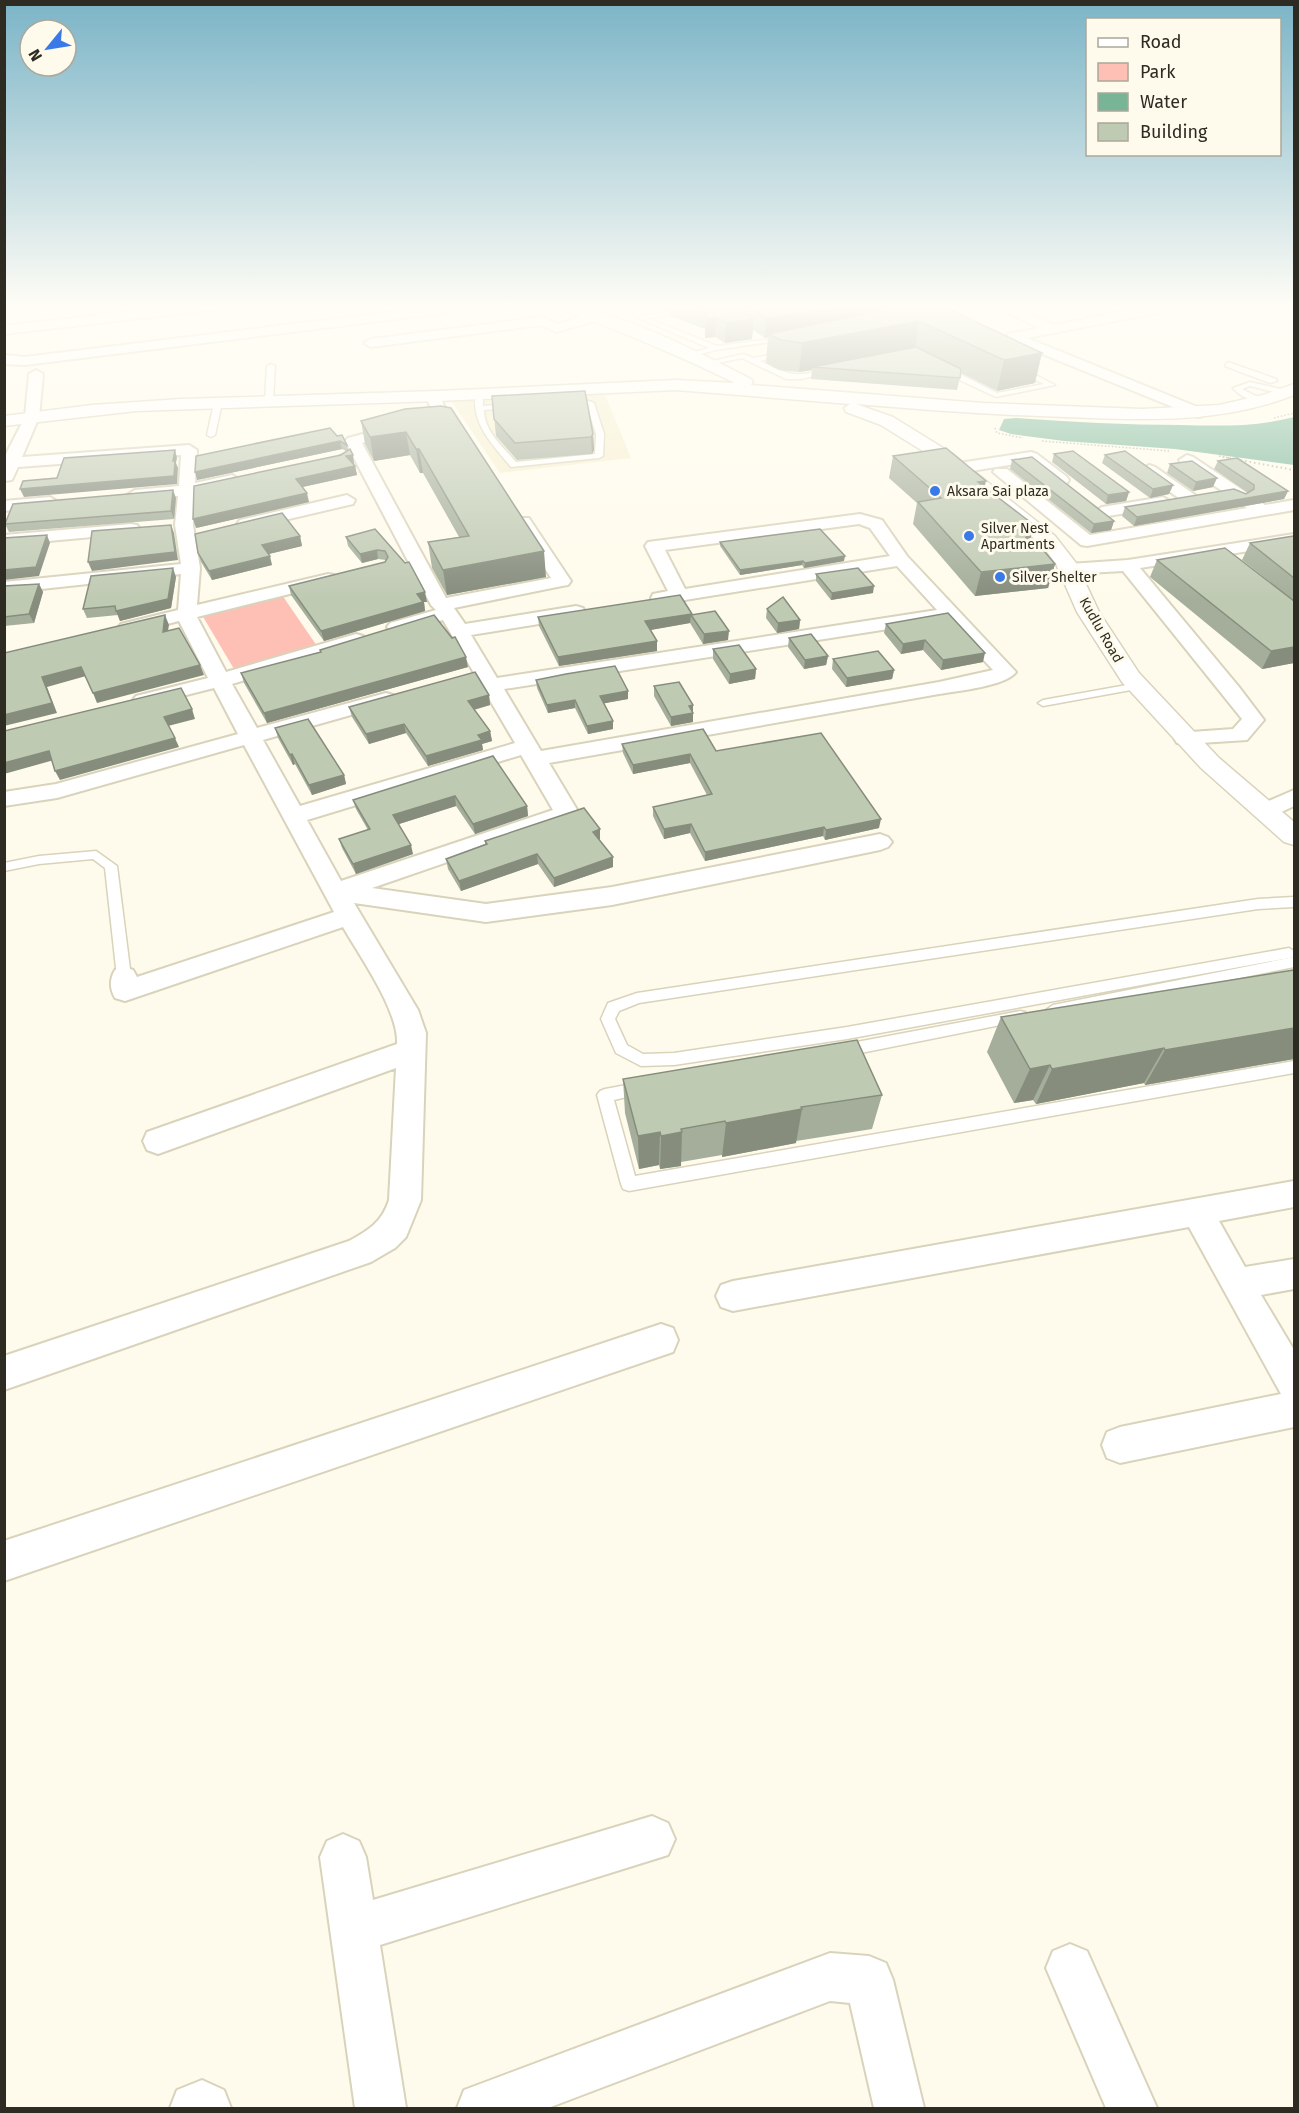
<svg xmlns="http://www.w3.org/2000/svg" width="1299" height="2113" font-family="'Fira Sans',sans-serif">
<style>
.built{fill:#f7efcf}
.green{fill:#febfb4}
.water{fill:#78b596}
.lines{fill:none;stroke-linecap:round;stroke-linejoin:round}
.lane-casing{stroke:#d9d3bb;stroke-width:3}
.street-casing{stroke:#d9d3bb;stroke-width:4}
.secondary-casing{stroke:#d9d3bb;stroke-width:3}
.path-far1{stroke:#b8b4a7;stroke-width:1.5;stroke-dasharray:1.5 2;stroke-linecap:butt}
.path{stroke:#b8b4a7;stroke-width:2;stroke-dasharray:1.5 3;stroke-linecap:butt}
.lane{fill:#fff;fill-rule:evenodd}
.street{fill:#fff;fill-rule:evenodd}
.secondary{fill:#fff;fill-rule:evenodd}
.wall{fill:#a4ae9a}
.shaded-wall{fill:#868d7d}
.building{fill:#bfcab3;stroke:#868d7d;stroke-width:1.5}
.poi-dot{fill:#397ae8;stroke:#fffbec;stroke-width:2}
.labels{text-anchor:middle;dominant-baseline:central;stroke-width:6;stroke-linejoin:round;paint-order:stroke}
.far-poi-label{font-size:14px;fill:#2e2c22;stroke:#fffbec;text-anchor:start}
.far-street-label{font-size:14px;fill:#2e2c22;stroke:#fffbec}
</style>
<rect width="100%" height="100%" fill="#fffbec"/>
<polygon class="built" points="605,395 631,458 500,473 450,399"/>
<polygon class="green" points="282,595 317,646 234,669 202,615"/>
<path class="water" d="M1294 417V465L1175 449 1064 441 1011 434 999 430 1004 419 1016 418C1071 422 1126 425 1181 425 1220 426 1256 427 1294 417Z"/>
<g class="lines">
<g class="lane-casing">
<g id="lane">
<polygon points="596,304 654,306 632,311"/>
<polygon points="955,304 963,304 974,311 938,318 935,316 964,310"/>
<polygon points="692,308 690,311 647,318 717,346 787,337 790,339 716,350 690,357 688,354 709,348 636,317"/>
<path d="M784 352 786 355 760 361C794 378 795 376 831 369L835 371 801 379H786L742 358 708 365 704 363 743 354 754 358Z"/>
<polygon points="1228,362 1276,379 1277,381 1270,383 1225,366"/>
<polygon points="271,364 275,366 273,400 269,402 265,400 267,366"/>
<polygon points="940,367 946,367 997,393 1044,384 1017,371 1020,367 1055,385 996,397 940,371"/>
<path d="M1250 382 1289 391 1290 393 1286 395 1250 386 1242 389 1268 402C1259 406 1239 396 1233 388Z"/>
<path d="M476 392 483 394V406L514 404 518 406 514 408 484 410C484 431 503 447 516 462L595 454 596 434 587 405H565L564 403C571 399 587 399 594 403L604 434 603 456 599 458 511 467C493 445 470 423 476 392Z"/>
<polygon points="218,401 222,403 215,435 211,437 207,435 214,403"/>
<polygon points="1138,683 1143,686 1142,688 1043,706 1038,703 1043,700"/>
<polygon points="96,851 117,866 131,977 124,982 117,977 105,868 93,859 39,864 4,871 4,863 39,856"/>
<polygon points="1294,897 1294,907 1258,909 639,1003 619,1011 615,1019 627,1045 643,1054 674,1053 847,1027 1289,948 1294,951 1294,957 1289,958 847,1039 674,1065 641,1066 616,1053 601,1019 608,1003 637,993 1258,899"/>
<polygon points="1294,957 1294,967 1053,1015 1046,1010 1053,1005"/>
<polygon points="1020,1011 1025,1012 1027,1016 1025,1020 1020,1021 841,1057 836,1055 834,1051 836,1047 841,1045"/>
<polygon points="1294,1061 1294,1073 629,1191 623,1189 621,1184 597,1095 600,1091 605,1089 643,1082 648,1084 651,1088 648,1092 614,1100 635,1176"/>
</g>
</g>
<g class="street-casing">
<g id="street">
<polygon points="195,304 235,304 229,308 4,334 4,326"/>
<polygon points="991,304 1008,304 1055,325 1162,304 1166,305 1168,308 1162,312 1027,338 1205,410 1207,413 1200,417 1195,416 1008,340 1007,337 1008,334 1040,328"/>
<polygon points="442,306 448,310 446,313 25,365 4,364 4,355 25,357"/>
<polygon points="595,313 599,314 601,317 599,320 556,332 541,325 371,347 364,343 371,339 543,317 557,324"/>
<path d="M36 370 43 374 39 417 22 457 189 445 197 450 195 483 232 475 240 480 238 483 194 493 193 525 200 568 197 605 328 574 334 575 337 579 334 583 197 617 226 672 356 634 363 636 366 640 363 644 232 684 257 728 386 693 393 695 396 699 393 703 263 740 300 806 515 743 443 620 397 633 390 631 387 627 390 623 436 610 431 605 345 441 348 438 407 422 435 419 426 396 433 392 440 396 451 423 449 426 408 430 362 443 446 598 551 578 515 522 517 518H529L571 581 568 585 562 586 454 608 465 624 576 606 583 608 585 612 583 616 576 618 471 635 497 678 937 610 897 566 660 604 653 602 651 598 653 594 668 591 645 546 648 542 860 514 882 520 907 556 1016 672C1006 686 957 691 939 694L549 763 579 813 575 818 372 888 486 904 612 887 880 834 888 837 892 842 888 847 880 850 612 905 486 922 354 903 418 1010 426 1033 421 1200 406 1237 395 1248 371 1262 4 1390V1356L349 1241C369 1230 382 1222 389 1200L396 1068 158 1154 147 1150 143 1141 147 1132 397 1044C399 1011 360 957 343 927L125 1001 115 998C110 989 109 980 115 970L124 967 133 970 137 977 334 912 244 745 57 798 4 806V792L56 784 238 734 214 688 143 706 136 704 133 700 136 696 208 678 179 621 128 634 121 632 118 628 121 624 178 610 181 574 4 593V582L181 564 175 525 178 496 135 500 127 495 135 490 179 486 181 455 18 467 12 480 4 481V458L25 417 29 374ZM859 524 870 528 890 556 685 589 665 550ZM946 620 993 670 939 682 541 751 504 689ZM521 755 553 810 341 881 307 820Z"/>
<polygon points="1031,452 1037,454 1067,477 1069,480 1067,483 1055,483 1028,462 959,473 951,468 959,463"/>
<polygon points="1187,455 1193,457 1265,505 1294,500 1294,510 1087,546 1081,545 993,472 995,469 1007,469 1090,535 1247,508 1181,463 1179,460"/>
<polygon points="1149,465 1155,467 1195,495 1197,498 1195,501 1183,501 1143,473 1141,470"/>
<polygon points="347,495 355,500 353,504 246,529 240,528 237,524 240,520"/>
<polygon points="50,497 58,502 56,506 4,511 4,501"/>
<polygon points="1163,497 1171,502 1169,506 1102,517 1094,512 1102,507"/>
<polygon points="131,524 137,525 140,529 137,533 4,545 4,535"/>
<polygon points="1294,534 1294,544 1140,568 1239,687 1264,720 1247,740 1185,744 1177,743 1174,738 1177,733 1233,729 1242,719 1123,571 1069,574 1063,573 1060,569 1063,565 1069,564 1128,560"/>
<polygon points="1294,790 1294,806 1273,816 1265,818 1257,816 1253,811 1257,806"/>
<polygon points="1294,1181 1294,1207 1219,1221 1245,1267 1294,1259 1294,1289 1261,1295 1294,1350 1294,1427 1120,1463 1107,1458 1102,1445 1107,1432 1120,1427 1281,1394 1189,1227 733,1311 721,1307 716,1296 721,1285 733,1281"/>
<polygon points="661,1324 673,1328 678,1340 673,1352 4,1581 4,1541"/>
<polygon points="652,1816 668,1823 675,1839 668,1855 380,1945 406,2108 355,2108 320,1857 327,1841 343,1834 359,1841 366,1857 373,1900"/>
<polygon points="1070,1944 1087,1951 1157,2108 1106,2108 1046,1968 1053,1951"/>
<polygon points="830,1953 869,1956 886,1963 893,1980 924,2108 874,2108 850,2003 830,2001 548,2108 457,2108 464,2090"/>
<polygon points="202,2080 224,2090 231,2108 170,2108 177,2090"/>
</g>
</g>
<g class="secondary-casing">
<path id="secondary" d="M552 304C607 304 700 353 751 379L753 382 751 385 983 403 1142 409 1219 405 1263 395 1294 384V395C1220 424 1144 420 1065 417 996 415 926 410 856 404L893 417 951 453 1055 536 1076 563 1099 612 1139 673 1219 758 1294 822V845L1284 842 1201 768 1122 682 1077 612 1056 564 1041 544 939 461 881 425 846 412 844 408 850 404 676 390 438 401 136 411 4 426V416L92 405 181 399 438 391 676 380 735 383C676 354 616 329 554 307Z"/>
</g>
<g class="path-far1">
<polyline points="1274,418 1294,413"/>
<polyline points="995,428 997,433 1023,438"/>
<polyline points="1042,441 1169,451"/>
<polyline points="1219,456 1231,458"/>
</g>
<polyline class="path" points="1223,457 1294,470"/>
<use href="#lane" class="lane"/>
<use href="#street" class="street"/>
<use href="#secondary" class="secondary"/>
</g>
<g class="wall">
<polygon points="652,304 954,304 954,306 945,307 1035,383 997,391 961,373 957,390 811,379 812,370 799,372 779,370 766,363 768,337 765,338 753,330 752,339 725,343 715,337 705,338 705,329 670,316 670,307 656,310 652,309"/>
<polygon points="492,396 593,434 594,450 592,454 517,460 496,436"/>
<polygon points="405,409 546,577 447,595 432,568 428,542 459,537 423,473 420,473 410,455 374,461 365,444 361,421"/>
<polygon points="337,436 347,445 348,450 354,464 353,464 355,466 357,475 302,487 309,502 196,528 346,451 342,449 197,480"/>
<polygon points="1054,454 1129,492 1126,501 1106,504 1052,462"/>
<polygon points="1105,455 1173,485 1169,494 1150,498 1102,463"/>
<polygon points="893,456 985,487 1034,525 1029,543 1055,564 1048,588 975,596 913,524 917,503 889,478"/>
<polygon points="1012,460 1114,521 1111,530 1091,533 1010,469"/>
<polygon points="1218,461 1288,491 1284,499 1134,526 1122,516 1125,507 1246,494 1248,493 1214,469"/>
<polygon points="1170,464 1213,487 1193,491 1167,473"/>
<polygon points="176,498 174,519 9,532 5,524"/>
<polygon points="375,529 427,602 424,602 425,611 324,641 291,595 289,586 385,562 386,560 378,559 362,563 348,546 346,537"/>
<polygon points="300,536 302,546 268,554 272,565 212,580 201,562 198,553"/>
<polygon points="1294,536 1294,663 1262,669 1150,577 1157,560 1289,597 1242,560 1250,543"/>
<polygon points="720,542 844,561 804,568 802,565 740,575 720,546"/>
<polygon points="816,574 873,593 831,600 816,581"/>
<polygon points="176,577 171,608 120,621 118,615 87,618 83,609"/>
<polygon points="39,584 43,592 34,623 4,626 4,586"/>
<polygon points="767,609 800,620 799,629 777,633 766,618"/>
<polygon points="692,615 728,640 703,644 690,623 650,630 657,641 657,651 559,666 539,626 538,617"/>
<polygon points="886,624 983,662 941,670 923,650 901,654 884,633"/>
<polygon points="789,638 828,656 826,665 804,669 788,647"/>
<polygon points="713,649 756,669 755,679 729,684 713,659"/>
<polygon points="320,650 468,667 267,723 244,683 241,673 320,652"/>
<polygon points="833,659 894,670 892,679 846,687 832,669"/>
<polygon points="536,680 628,691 628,699 604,703 613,721 613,729 588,734 575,708 548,713 537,688"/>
<polygon points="654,686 693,705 693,722 671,726 654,696"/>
<polygon points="489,695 490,705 474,710 490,731 492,741 482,744 483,750 428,766 406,733 369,744 352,717 349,707"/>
<polygon points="275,728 344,775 346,784 312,795 295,764 293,765 278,738"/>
<polygon points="622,744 716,751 879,828 825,840 823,836 705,861 690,833 664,839 653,816 653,807 707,795 690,763 633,774 623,753"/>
<polygon points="493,756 527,806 528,816 475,834 456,806 399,824 413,854 356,874 342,848 339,839 368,830 356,809 353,800"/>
<polygon points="600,829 600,839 599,840 613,867 554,887 538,864 461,891 448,869 446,859 485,844 485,841"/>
<polygon points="1294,970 1294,1059 1145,1085 1144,1083 1036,1104 1033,1100 1014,1103 987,1052 1001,1017"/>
<polygon points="623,1079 882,1095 872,1129 796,1141 796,1143 722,1157 722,1155 681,1162 681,1166 660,1169 659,1165 639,1169 625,1113"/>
</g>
<g class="shaded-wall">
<polygon points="656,304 670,304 670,307 656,310"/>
<polygon points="733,304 735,304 735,318 753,319 752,339 725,343 726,323"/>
<polygon points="864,304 905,304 904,312 768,334 768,337 765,338 766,318"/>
<polygon points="908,304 954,304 954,306 907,314"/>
<polygon points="716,317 715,337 705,338 706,319"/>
<polygon points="919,321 915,350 812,367 812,370 799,372 802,343"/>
<polygon points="1042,353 1035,383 997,391 1004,360"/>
<polygon points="406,432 410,455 374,461 370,437"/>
<polygon points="593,434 594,450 592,454 591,437"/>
<polygon points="340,441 342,449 197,480 195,472"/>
<polygon points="416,449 419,449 423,473 420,473"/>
<polygon points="175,450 177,458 176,463 178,468 177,484 24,497 20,489 173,461"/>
<polygon points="353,455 354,464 348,465 346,456"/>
<polygon points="355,466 357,475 298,488 296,479"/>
<polygon points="1217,478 1213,487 1193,491 1196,482"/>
<polygon points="986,481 981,503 978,482"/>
<polygon points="1173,485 1169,494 1150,498 1153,489"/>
<polygon points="173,490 176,498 174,519 171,511"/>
<polygon points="1288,491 1284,499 1134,526 1137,517"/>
<polygon points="1129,492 1126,501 1106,504 1108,495"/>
<polygon points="307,493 309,502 196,528 193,519"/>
<polygon points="1114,521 1111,530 1091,533 1094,524"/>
<polygon points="171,525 174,533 178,560 92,571 88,562"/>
<polygon points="1034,525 1028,548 1024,549 1024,527"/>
<polygon points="47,535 50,543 39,576 4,580 4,570"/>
<polygon points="300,536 302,546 265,555 262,545"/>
<polygon points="377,550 378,559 362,563 360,554"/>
<polygon points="544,551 546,577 447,595 443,570"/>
<polygon points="270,556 272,565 212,580 209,571"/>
<polygon points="845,556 844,561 804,568 805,563"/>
<polygon points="803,561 802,565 740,575 740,570"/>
<polygon points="1055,564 1048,588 975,596 981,572"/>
<polygon points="173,568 176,577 171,608 120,621 116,611"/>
<polygon points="39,584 43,592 34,623 29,614"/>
<polygon points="874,586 873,593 831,600 832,593"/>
<polygon points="425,592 427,602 424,602 425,611 324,641 321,631 417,594"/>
<polygon points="692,614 691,615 690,623 645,631 645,621"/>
<polygon points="165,615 169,625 166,642 163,632"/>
<polygon points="800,620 799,629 777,633 778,623"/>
<polygon points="729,631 728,640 703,644 704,634"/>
<polygon points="925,640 923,650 901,654 903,644"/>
<polygon points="657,641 657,651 559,666 558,657"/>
<polygon points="1294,647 1294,663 1262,669 1271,651"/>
<polygon points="985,653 983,662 941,670 943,660"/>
<polygon points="828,656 826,665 804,669 805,660"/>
<polygon points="466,657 468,667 267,723 264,713"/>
<polygon points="200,665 204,675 97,703 93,693"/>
<polygon points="81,667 86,676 47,687 57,713 4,726 4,715 42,677"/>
<polygon points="756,669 755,679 729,684 730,674"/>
<polygon points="894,670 892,679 846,687 847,678"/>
<polygon points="628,691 628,699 601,704 600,696"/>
<polygon points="489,695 490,705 469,711 468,701"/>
<polygon points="575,700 575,708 548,713 547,705"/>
<polygon points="693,705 693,722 671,726 671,717 689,706"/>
<polygon points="192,709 195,719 168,726 164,717"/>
<polygon points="613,721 613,729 588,734 587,726"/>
<polygon points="404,724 406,733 369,744 366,734"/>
<polygon points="490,731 492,741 482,744 483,750 428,766 426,756 478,735"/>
<polygon points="175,738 179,747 60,780 55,771"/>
<polygon points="49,751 54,760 4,774 4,763"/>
<polygon points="292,754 295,764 293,765 290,755"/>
<polygon points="690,754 690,763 633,774 633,765"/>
<polygon points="344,775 346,784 312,795 309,785"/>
<polygon points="455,796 456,806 396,825 393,815"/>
<polygon points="527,806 528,816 475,834 473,824"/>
<polygon points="881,819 879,828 825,840 826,830"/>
<polygon points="691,824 690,833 664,839 664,829"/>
<polygon points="824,827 823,836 705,861 705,852"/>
<polygon points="600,829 600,839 593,841 593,832"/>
<polygon points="411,845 413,854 356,874 353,864"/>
<polygon points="537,854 538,864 461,891 459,881"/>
<polygon points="613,857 613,867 554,887 554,878"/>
<polygon points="1294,1028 1294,1059 1145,1085 1165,1050"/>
<polygon points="1164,1048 1144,1083 1036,1104 1052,1069"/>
<polygon points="1050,1065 1033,1100 1014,1103 1030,1069"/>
<polygon points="802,1109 796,1143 722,1157 726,1123"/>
<polygon points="660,1132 659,1165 639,1169 638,1136"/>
<polygon points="682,1132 681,1166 660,1169 661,1136"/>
</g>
<g class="building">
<polygon points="691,304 733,304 733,305 753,319 726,323 716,317 706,319 705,310"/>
<polygon points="745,304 864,304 766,318"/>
<polygon points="915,304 938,304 1042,353 1004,360 919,321 802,343 781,340 768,334"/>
<polygon points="916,347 961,369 960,378 812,367"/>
<polygon points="585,391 593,434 591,437 515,443 494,419 492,396"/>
<polygon points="441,406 451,408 544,551 443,570 428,542 469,536 419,449 416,449 406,432 370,437 361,421 405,409"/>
<polygon points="330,428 337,436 342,435 347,445 340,441 195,472 196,456"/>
<polygon points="946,448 986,481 978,482 1034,525 1024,527 1029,533 1025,539 1030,544 1039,545 1055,564 981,572 918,502 941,498 893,456"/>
<polygon points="350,449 353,455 346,456 355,466 296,479 307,493 193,519 194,486 341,455"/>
<polygon points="175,450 173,461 175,460 174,476 20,489 23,481 57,478 64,458"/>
<polygon points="1073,451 1129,492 1108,495 1054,454"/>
<polygon points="1125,451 1173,485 1153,489 1105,455"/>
<polygon points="1032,457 1114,521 1094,524 1012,460"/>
<polygon points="1237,458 1288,491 1137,517 1125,507 1234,489 1246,494 1254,489 1254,485 1218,461"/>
<polygon points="1192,461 1217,478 1196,482 1170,464"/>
<polygon points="173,490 171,511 5,524 13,504"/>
<polygon points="282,513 300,536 262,545 270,556 209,571 198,553 195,534"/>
<polygon points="171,525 175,552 88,562 92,531"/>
<polygon points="375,529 405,563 409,562 425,592 417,594 423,602 321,631 289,586 385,562 388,557 385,551 377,550 360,554 346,537"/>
<polygon points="820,529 845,556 805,563 803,561 740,570 720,542"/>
<polygon points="47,535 36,567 4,570 4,538"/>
<polygon points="1294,536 1294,578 1250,543"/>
<polygon points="1225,548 1294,601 1294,647 1271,651 1157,560"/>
<polygon points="173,568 168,599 116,611 115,606 83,609 91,576"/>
<polygon points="858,568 874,586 832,593 816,574"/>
<polygon points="39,584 29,614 4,617 4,586"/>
<polygon points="680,595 692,614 645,621 657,641 558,657 538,617"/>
<polygon points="783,597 800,620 778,623 767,609"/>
<polygon points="715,611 729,631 704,634 691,615"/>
<polygon points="948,613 985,653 943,660 925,640 903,644 886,624"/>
<polygon points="165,615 163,632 179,628 200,665 93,693 81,667 42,677 52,703 4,715 4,653"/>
<polygon points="434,615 452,638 455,637 466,657 264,713 241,673 321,652 320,650"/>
<polygon points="811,634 828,656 805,660 789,638"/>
<polygon points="739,645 756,669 730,674 713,649"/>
<polygon points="878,651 894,670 847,678 833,659"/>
<polygon points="615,666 628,691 600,696 613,721 587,726 575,700 547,705 536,680 566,674"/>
<polygon points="475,672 489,695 468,701 490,731 478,735 482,740 426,756 404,724 366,734 349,707"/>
<polygon points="679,682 693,705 689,706 693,713 671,717 654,686"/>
<polygon points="181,688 192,709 164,717 175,738 55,771 49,751 4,763 4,731"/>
<polygon points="308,719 344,775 309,785 292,754 290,755 275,728"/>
<polygon points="703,729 716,751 821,733 881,819 826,830 824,827 705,852 691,824 664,829 653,807 712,794 690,754 633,765 622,744"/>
<polygon points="493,756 527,806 473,824 455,796 393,815 411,845 353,864 339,839 370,829 353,800"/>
<polygon points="584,808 600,829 593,832 613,857 554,878 537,854 459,881 446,859 487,844 485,841"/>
<polygon points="1294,970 1294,1028 1165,1050 1164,1048 1052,1069 1050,1065 1030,1069 1001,1017"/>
<polygon points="857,1040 882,1095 801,1107 802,1109 726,1123 725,1121 681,1129 682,1132 661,1136 660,1132 638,1136 623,1079"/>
</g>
<linearGradient id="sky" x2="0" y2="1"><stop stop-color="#7bb4c7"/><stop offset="0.51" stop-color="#fffdf6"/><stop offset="1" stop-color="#fffdf6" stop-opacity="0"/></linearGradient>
<rect width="1299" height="600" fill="url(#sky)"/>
<g class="poi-dot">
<circle cx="935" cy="491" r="6"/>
<circle cx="969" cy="536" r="6"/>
<circle cx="1000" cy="577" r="6"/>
</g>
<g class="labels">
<g class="far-poi-label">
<text x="947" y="491">Aksara Sai plaza</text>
<text x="981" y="528">Silver Nest<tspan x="981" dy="16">Apartments</tspan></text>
<text x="1012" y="577">Silver Shelter</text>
</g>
<g class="far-street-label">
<text transform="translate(1101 630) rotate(60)">Kudlu Road</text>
</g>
</g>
<rect width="1299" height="2113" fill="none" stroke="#2e2c22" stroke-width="12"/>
<rect x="1086" y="18" width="195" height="138" fill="#fffbec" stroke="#aba89b" stroke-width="1.5"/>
<rect x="1098" y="38" width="30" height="9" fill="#ffffff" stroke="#aba89b" stroke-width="1.5"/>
<text x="1140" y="48" font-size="18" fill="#2e2c22">Road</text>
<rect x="1098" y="63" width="30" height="18" fill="#febfb4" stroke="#aba89b" stroke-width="1.5"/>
<text x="1140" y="78" font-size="18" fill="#2e2c22">Park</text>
<rect x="1098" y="93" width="30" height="18" fill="#78b596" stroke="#aba89b" stroke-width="1.5"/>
<text x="1140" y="108" font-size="18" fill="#2e2c22">Water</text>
<rect x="1098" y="123" width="30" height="18" fill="#bfcab3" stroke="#aba89b" stroke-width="1.5"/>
<text x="1140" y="138" font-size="18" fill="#2e2c22">Building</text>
<g transform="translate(48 48) rotate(240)"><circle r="28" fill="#fffbec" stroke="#aba89b" stroke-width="1.5"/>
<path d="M0-4.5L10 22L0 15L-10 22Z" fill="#397ae8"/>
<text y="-9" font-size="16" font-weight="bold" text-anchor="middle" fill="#2e2c22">N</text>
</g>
</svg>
